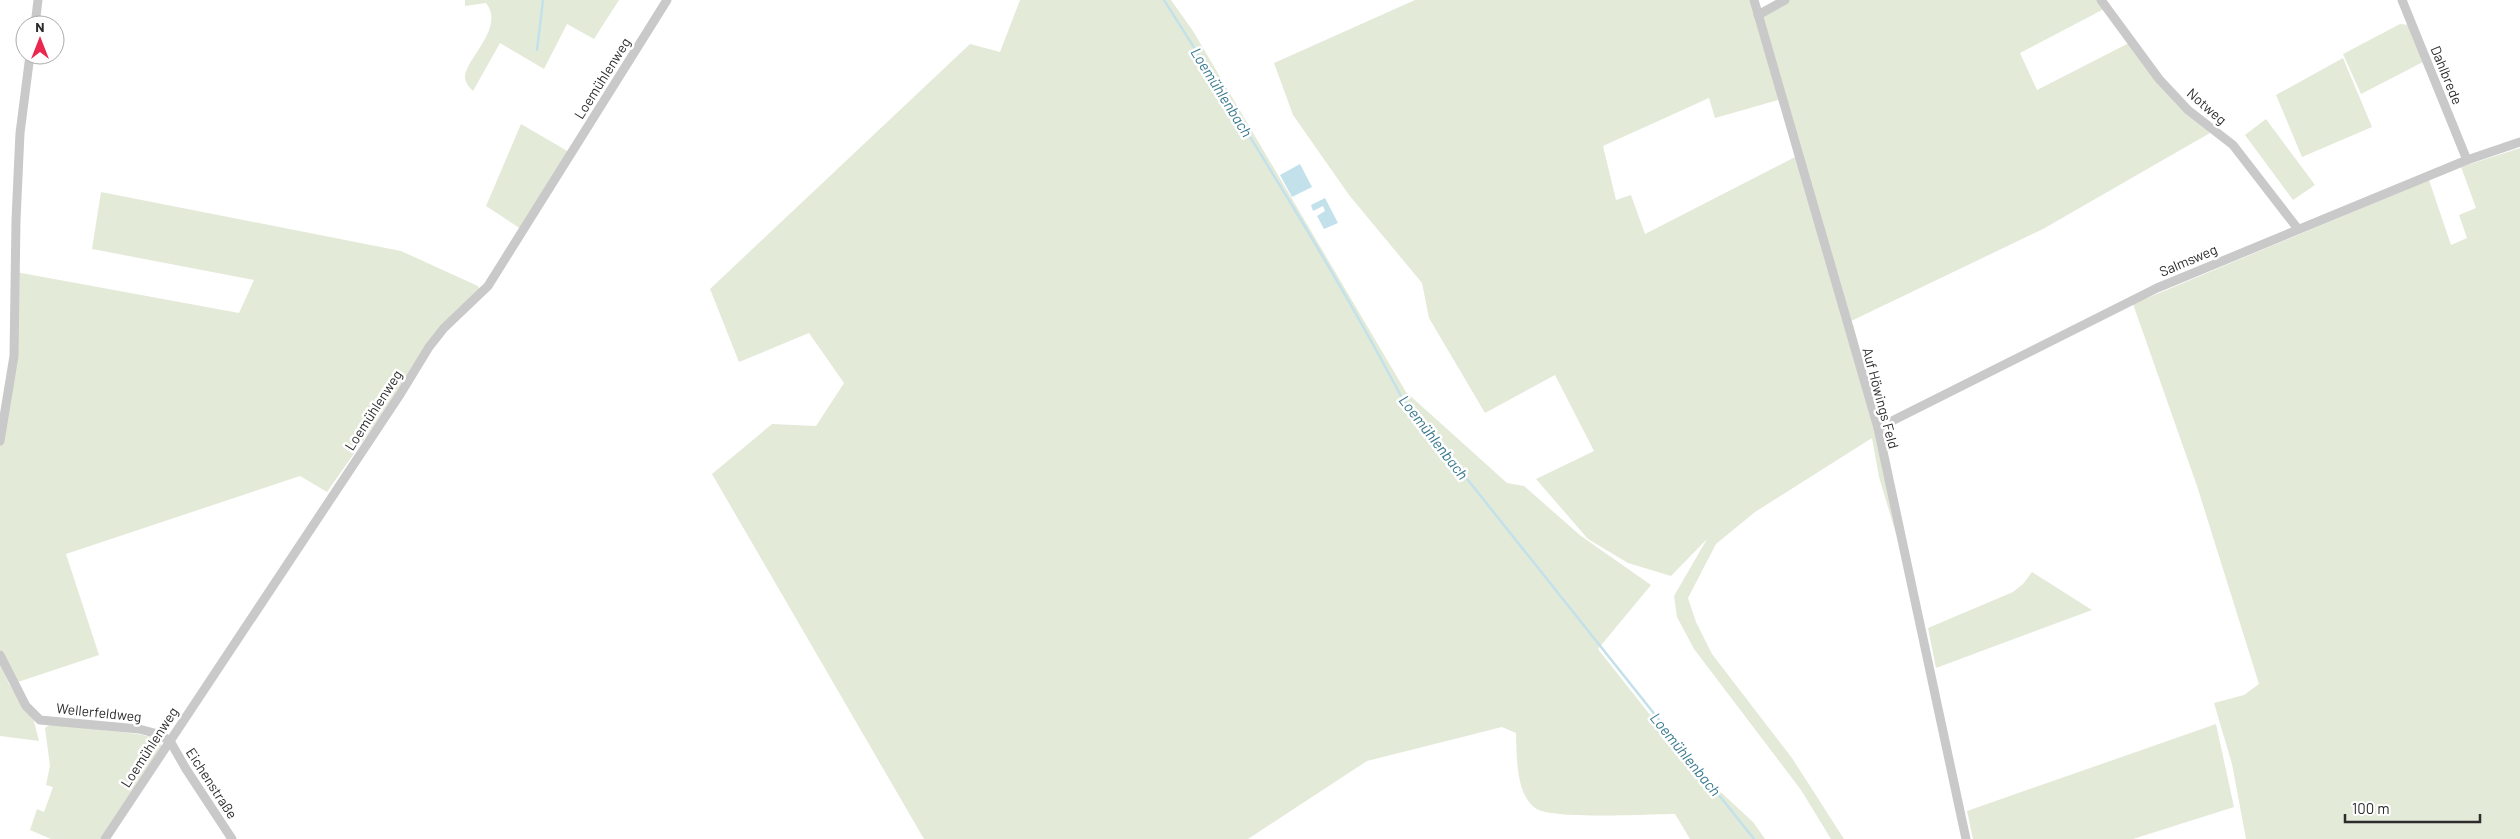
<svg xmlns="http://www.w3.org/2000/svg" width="2520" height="839" font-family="Barlow,sans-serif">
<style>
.green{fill:#e4ead8;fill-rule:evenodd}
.water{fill:#c3e1eb}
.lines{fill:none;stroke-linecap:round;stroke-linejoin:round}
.stream{stroke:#c3e1eb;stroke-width:2.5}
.minor{stroke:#c9c9c9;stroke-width:9}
.labels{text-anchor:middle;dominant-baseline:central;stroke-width:5;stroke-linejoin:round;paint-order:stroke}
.street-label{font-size:14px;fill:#2c2c2c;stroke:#fff}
.water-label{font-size:15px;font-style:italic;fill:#38798f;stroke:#fff}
</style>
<rect width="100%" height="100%" fill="#fff"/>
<g class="green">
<path d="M465 0H619L594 39 567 24 544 69 500 43 473 91C470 88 466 84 465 78 464 60 506 28 486 3L465 6Z"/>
<path d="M1020 0H1171L1193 31 1406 392 1507 483 1524 486 1581 536 1651 585 1598 649 1685 759 1753 822 1765 839H1690L1675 814C1650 814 1551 820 1535 808 1515 793 1517 754 1516 733L1502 727 1367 761 1248 839H924L712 474 772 424 816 426 844 383 809 333 739 362 710 289 970 44 1000 52Z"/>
<path d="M1415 0H1754L1758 14 1785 0H2098L2104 9 2020 53 2037 90 2129 43 2210 133 2043 229 1847 323 1853 324 1904 531 1896 534 1879 477 1872 438 1755 512 1716 544 1688 598 1696 622 1712 654 1792 758 1844 839H1831L1801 790 1694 649 1677 617 1674 596 1707 539 1671 576 1628 563 1588 539 1536 479 1594 451 1555 375 1485 413 1429 318 1422 283 1349 195 1293 115 1274 63ZM1709 98 1715 118 1782 99 1797 156 1645 234 1631 195 1616 200 1603 146Z"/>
<polygon points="2400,24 2409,25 2423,62 2361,94 2343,54"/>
<polygon points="2343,58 2372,127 2302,157 2276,95"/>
<polygon points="2266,119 2315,185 2293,200 2245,135"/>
<polygon points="521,124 569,152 521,229 486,206"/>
<polygon points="2520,148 2520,839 2246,839 2232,764 2214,703 2244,695 2259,684 2197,486 2133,304 2429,180 2451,245 2467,238 2459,215 2476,208 2461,167"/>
<polygon points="101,192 401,251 478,286 482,293 429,347 327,492 300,476 66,554 99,655 18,682 0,654 0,441 14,356 16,272 239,313 254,280 92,249"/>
<polygon points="2032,572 2092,610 1936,668 1928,628 2013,592 2023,584"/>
<polygon points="0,663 9,684 34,721 39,741 0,736"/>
<polygon points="51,724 138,734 155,738 162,746 100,839 51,839 30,830 37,809 44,812 53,787 46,785 50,766 45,728"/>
<polygon points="2216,724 2234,807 2133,839 1973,839 1967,811"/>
</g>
<g class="water">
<polygon points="1300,164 1312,187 1292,197 1280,175"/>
<polygon points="1325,198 1338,223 1324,229 1317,216 1325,211 1323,206 1313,211 1311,205"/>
</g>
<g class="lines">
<g class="stream">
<path d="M1164 0C1246 130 1329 260 1401 396L1754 839"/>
<polyline points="537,50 543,0"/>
</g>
<g class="minor">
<polyline points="1754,0 1878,428 1966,839"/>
<polyline points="2101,0 2159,79 2188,110 2233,145 2298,229"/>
<polyline points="2402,0 2467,160"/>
<polyline points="1758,15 1785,0"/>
<polyline points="35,25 38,0"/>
<polyline points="1878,428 2157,288 2467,160 2520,142"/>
<polyline points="0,441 14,356 16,220 20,133 30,55"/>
<polyline points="0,655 26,706 40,720 139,729 158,734 170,741 186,769 232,839"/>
<polyline points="105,839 401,393 429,347 444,328 488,286 667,0"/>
</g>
</g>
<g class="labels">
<g class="street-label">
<text transform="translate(2447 75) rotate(68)">Dahlbrede</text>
<text transform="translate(602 78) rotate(-58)">Loemühlenweg</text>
<text transform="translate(2207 106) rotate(41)">Notweg</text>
<text transform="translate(2188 260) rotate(-23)">Salmsweg</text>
<text transform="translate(1881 398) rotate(75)">Auf Höwings Feld</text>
<text transform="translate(373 410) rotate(-57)">Loemühlenweg</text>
<text transform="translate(99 712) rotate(6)">Wellerfeldweg</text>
<text transform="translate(149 747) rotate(-57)">Loemühlenweg</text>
<text transform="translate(212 783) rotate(57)">Eichenstraße</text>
</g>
<g class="water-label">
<text transform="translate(1222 92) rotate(58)">Loemühlenbach</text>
<text transform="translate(1434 437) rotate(52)">Loemühlenbach</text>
<text transform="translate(1686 754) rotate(51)">Loemühlenbach</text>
</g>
</g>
<g transform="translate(40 40)"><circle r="24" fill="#ffffff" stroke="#ababab"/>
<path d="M0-4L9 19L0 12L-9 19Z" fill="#ea274e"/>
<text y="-8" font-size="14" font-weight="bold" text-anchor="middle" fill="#2c2c2c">N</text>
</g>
<path d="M2345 814v8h135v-8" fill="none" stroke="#2c2c2c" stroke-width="2.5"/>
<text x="2352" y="814" font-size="15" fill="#2c2c2c" stroke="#ffffff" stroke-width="4" paint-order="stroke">100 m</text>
</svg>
